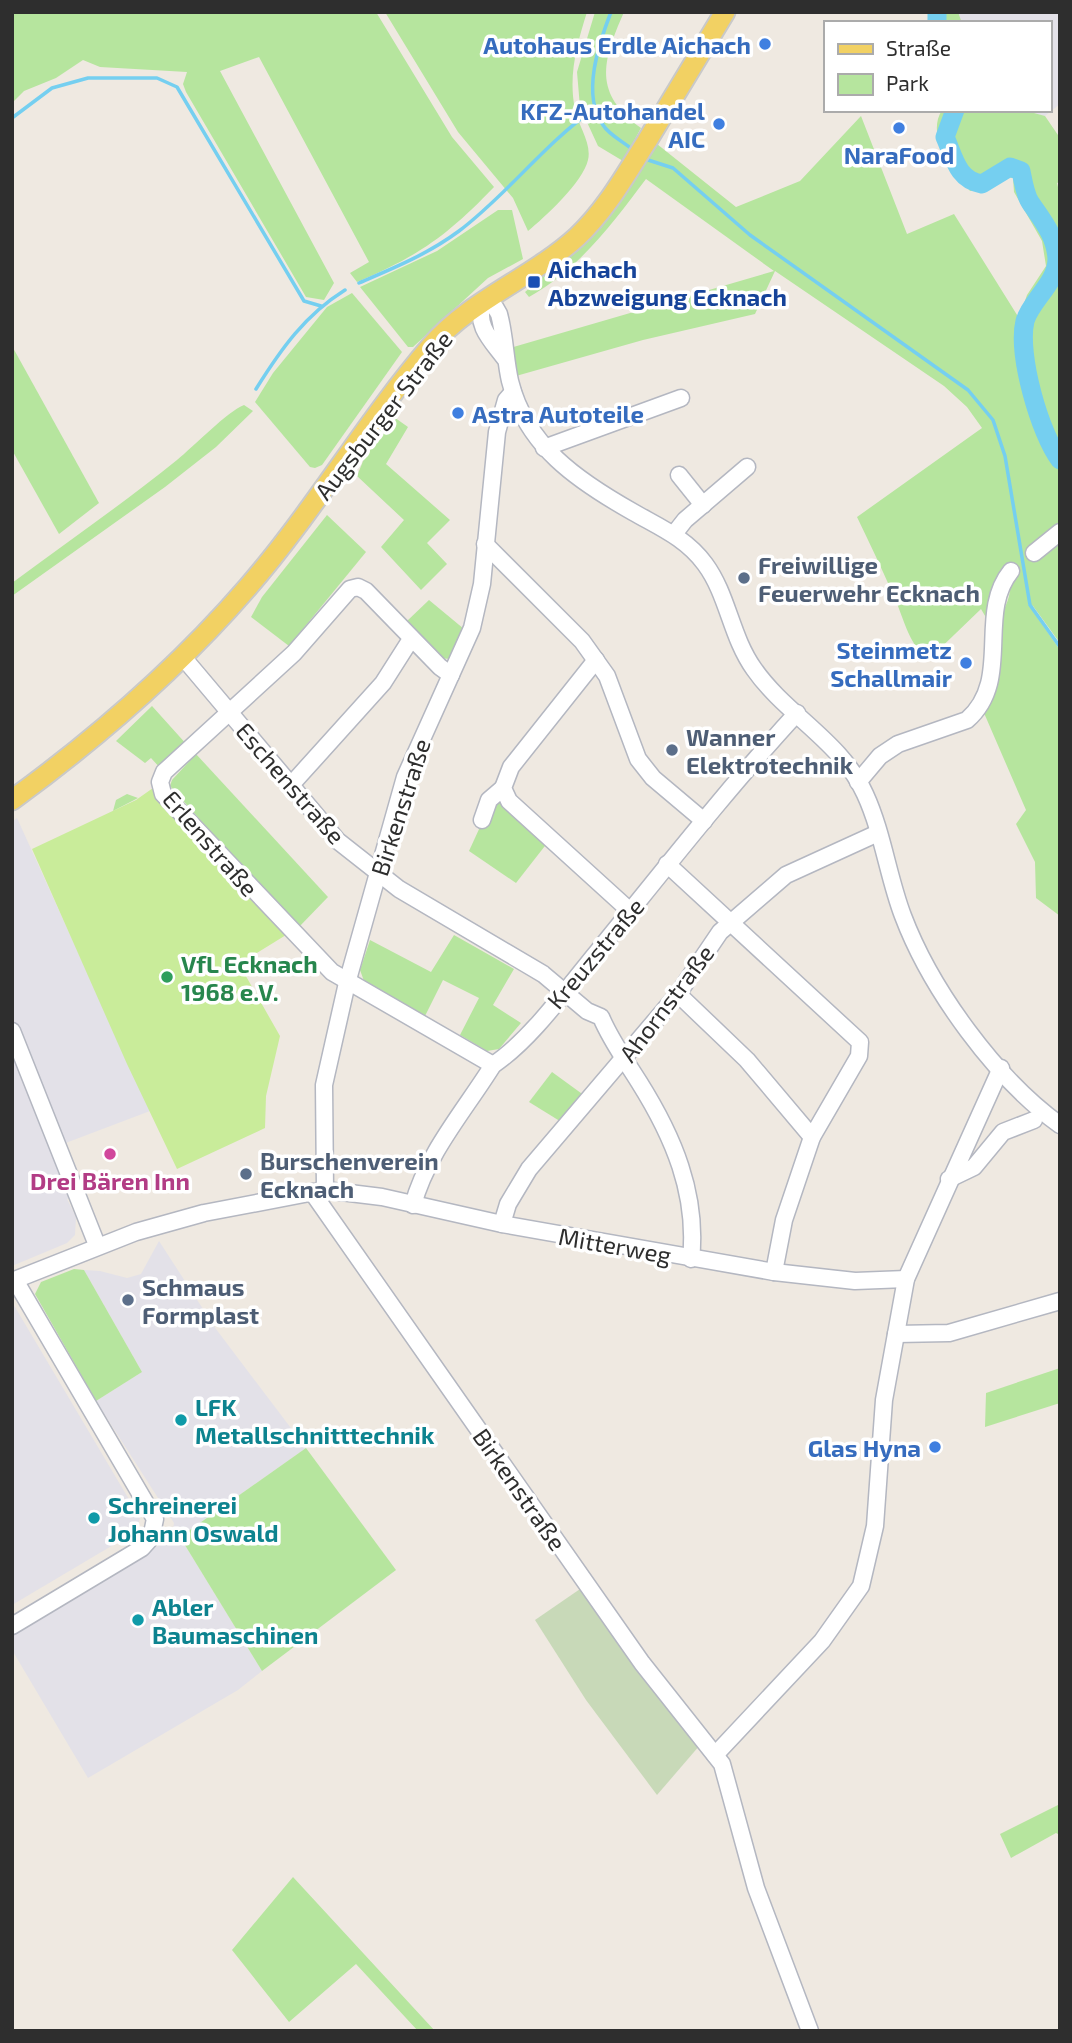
<svg xmlns="http://www.w3.org/2000/svg" width="1072" height="2043" font-family="'Exo 2',sans-serif">
<style>
.industrial{fill:#e3e1e8}
.green{fill:#b6e59e}
.cemetery{fill:#c8d9b8}
.pitch{fill:#c9ec9a}
.lines{fill:none;stroke-linecap:round;stroke-linejoin:round}
.stream{stroke:#75cff0;stroke-width:3.5}
.river{stroke:#75cff0;stroke-width:19}
.minor-casing{stroke:#b4b7c1;stroke-width:19}
.major-casing{stroke:#c9c9c9;stroke-width:23}
.minor{stroke:#fff;stroke-width:16}
.major{stroke:#f2d163;stroke-width:19}
.shop-dot{fill:#3f7fe0;stroke:#fff;stroke-width:2.5}
.transit-dot{fill:#1a4fb4;stroke:#fff;stroke-width:2.5}
.service-dot{fill:#5c6f8a;stroke:#fff;stroke-width:2.5}
.leisure-dot{fill:#2e9e5b;stroke:#fff;stroke-width:2.5}
.hotel-dot{fill:#d1479c;stroke:#fff;stroke-width:2.5}
.culture-dot{fill:#0f9aa8;stroke:#fff;stroke-width:2.5}
.labels{text-anchor:middle;dominant-baseline:central;stroke-width:7;stroke-linejoin:round;paint-order:stroke}
.shop-label{font-size:24px;font-weight:bold;fill:#366cbe;stroke:#fff;text-anchor:end}
.transit-label{font-size:24px;font-weight:bold;fill:#164399;stroke:#fff;text-anchor:start}
.street-label{font-size:24px;fill:#2e2e2e;stroke:#fff}
.service-label{font-size:24px;font-weight:bold;fill:#4e5e75;stroke:#fff;text-anchor:start}
.leisure-label{font-size:24px;font-weight:bold;fill:#27864d;stroke:#fff;text-anchor:start}
.hotel-label{font-size:24px;font-weight:bold;fill:#b23c85;stroke:#fff}
.culture-label{font-size:24px;font-weight:bold;fill:#0d838f;stroke:#fff;text-anchor:start}
</style>
<rect width="100%" height="100%" fill="#efe9e1"/>
<g class="industrial">
<polygon points="958,12 1060,12 1060,104 1045,116 1023,110 1049,110 1049,23 962,23"/>
<polygon points="17,818 150,1111 63,1144 83,1192 67,1199 76,1217 75,1235 67,1243 12,1266 12,822"/>
<polygon points="159,1241 216,1329 306,1448 180,1537 262,1671 238,1690 88,1778 12,1650 12,1632 171,1538 174,1523 96,1401 142,1372 84,1270 100,1271 127,1278 141,1274"/>
<polygon points="12,1302 140,1518 135,1532 12,1605"/>
</g>
<g class="green">
<path d="M12 12H376L452 137 494 187C448 235 419 256 357 282L350 273 369 262 259 57 220 71 334 283 324 300 306 297 186 92 183 84 187 72 100 67 83 60 56 78 24 91 12 103Z"/>
<path d="M385 12H587C577 44 568 76 575 109 578 126 592 143 588 160 583 182 545 217 528 231L513 198 458 132Z"/>
<path d="M595 12H624C602 62 593 93 641 128L623 161 598 146 580 107 577 72Z"/>
<polygon points="929,12 958,12 962,23 930,23"/>
<path d="M942 110H1023L1045 116 1060 138V182L1057 183 1060 195V643L1033 606 1028 604 1060 650V916L1036 898 1035 862 1016 824 1026 810 984 713C994 684 992 654 999 625 1002 609 1012 599 1010 582L991 626 981 609 928 660C907 642 904 617 892 592 881 567 869 542 857 517L982 428 967 407 944 386 775 271 755 314 643 340 516 376 510 348 774 271 646 179C613 223 578 270 529 297L525 292 585 241 619 200 657 144 736 207 800 181 861 116 907 234 954 214 1019 318 1027 295 1046 266 1042 241 1014 192 1013 178 1004 177 987 189 970 191C954 170 925 137 942 110Z"/>
<polygon points="498,210 512,210 523,259 488,278 413,347 408,347 360,287 437,251"/>
<polygon points="352,293 402,352 322,465 315,468 310,467 255,402 273,373 327,307"/>
<polygon points="12,346 99,503 59,534 12,450"/>
<path d="M244 405 253 411 216 447 165 487 12 596V583C67 542 124 503 177 460 193 447 228 411 244 405Z"/>
<polygon points="391,415 408,427 386,464 450,520 427,543 447,564 421,590 381,547 404,520 357,476 370,444"/>
<polygon points="327,515 366,552 289,646 251,617 262,597"/>
<polygon points="429,600 464,629 450,659 439,658 406,622"/>
<polygon points="152,706 188,746 162,770 151,758 145,763 116,741"/>
<polygon points="196,754 328,897 297,929 170,786 172,780"/>
<polygon points="127,794 138,798 113,811 116,800"/>
<polygon points="500,799 548,842 516,883 469,851 491,803"/>
<polygon points="454,935 514,969 493,1005 521,1023 499,1049 487,1051 460,1035 479,998 443,980 425,1016 364,981 360,970 370,940 431,972"/>
<polygon points="552,1072 585,1096 563,1123 529,1102"/>
<polygon points="74,1269 84,1270 142,1372 96,1401 35,1294 41,1282"/>
<polygon points="1060,1368 1060,1403 985,1427 986,1393"/>
<polygon points="306,1448 396,1570 262,1671 180,1537"/>
<polygon points="1060,1804 1060,1835 1056,1833 1011,1858 1000,1834"/>
<polygon points="293,1877 435,2031 418,2031 356,1964 289,2022 232,1950"/>
</g>
<polygon class="cemetery" points="583,1587 700,1745 657,1795 586,1700 535,1620"/>
<polygon class="pitch" points="153,788 286,935 239,964 280,1036 266,1096 265,1128 177,1169 127,1064 32,849 136,800"/>
<g class="lines">
<g class="stream">
<path d="M611 12C599 43 581 95 603 125 609 135 624 142 633 150"/>
<polyline points="12,118 52,88 88,78 157,78 177,87 304,301 321,306"/>
<polyline points="645,159 673,168 750,235 968,390 993,420 1005,456 1030,605 1060,647"/>
<path d="M359 283C394 268 428 254 459 231 508 194 543 145 594 109"/>
<path d="M256 389C281 349 305 315 345 290"/>
</g>
<g class="river">
<polyline points="937,12 937,23"/>
<path d="M955 110 945 137C954 157 957 180 982 184L1010 167 1021 171C1023 181 1025 194 1030 202 1042 220 1056 236 1057 259 1057 283 1031 300 1025 321 1017 354 1040 434 1060 460"/>
</g>
<g class="minor-casing">
<g id="minor">
<path d="M506 360C494 343 473 325 484 303L495 307 499 314C505 336 505 359 510 381 526 446 578 481 633 512 659 527 686 538 705 564 728 595 731 637 754 669 786 715 841 741 865 794 883 833 888 877 903 916 931 990 996 1079 1060 1125"/>
<polyline points="544,448 681,398"/>
<polyline points="679,475 703,505"/>
<polyline points="674,534 685,520 747,467"/>
<polyline points="485,544 582,641 607,676 638,759 653,778 704,821"/>
<polyline points="1034,553 1060,532"/>
<path d="M182 656 338 841 399 889 543 974 587 1011 601 1017C611 1041 626 1061 639 1082 673 1136 698 1194 691 1259"/>
<polyline points="596,660 511,767 503,788 509,801 630,911"/>
<polyline points="451,675 440,667 366,591 358,587 350,589 294,653 164,772 160,782 163,794 332,972 493,1065"/>
<path d="M858 782 880 756 898 744 967 720C1013 680 976 614 1011 571"/>
<polyline points="291,785 383,683 411,639"/>
<polyline points="482,820 489,800 503,788"/>
<polyline points="667,864 860,1042 859,1056 812,1137 784,1220 774,1272"/>
<polyline points="678,994 747,1060 812,1137"/>
<polyline points="12,1031 97,1245"/>
<polyline points="949,1179 974,1167 1003,1132 1034,1120"/>
<polyline points="325,1190 324,1085 347,983 405,777 472,628 482,584 497,432 506,400 513,392"/>
<polyline points="312,1192 642,1663 722,1764 756,1888 810,2031"/>
<path d="M413 1205C427 1153 465 1110 493 1065 532 1039 568 987 598 951 663 871 727 789 797 713"/>
<polyline points="502,1224 508,1204 529,1169 678,994 720,932 786,875 878,833"/>
<polyline points="12,1281 136,1232 204,1213 325,1190 382,1197 502,1224 774,1272 855,1281 906,1279"/>
<polyline points="896,1334 949,1333 1060,1301"/>
<polyline points="12,1626 142,1548 151,1538 155,1519 15,1280"/>
<polyline points="715,1755 822,1641 861,1586 875,1526 884,1400 906,1279 1001,1068"/>
</g>
</g>
<g class="major-casing">
<path id="major" d="M12 800C97 738 179 667 248 587 314 511 365 423 431 346 470 300 532 278 577 237 606 210 626 174 647 141 673 98 699 55 725 12"/>
</g>
<use href="#minor" class="minor"/>
<use href="#major" class="major"/>
</g>
<g class="shop-dot">
<circle cx="765" cy="44" r="7"/>
<circle cx="719" cy="124" r="7"/>
<circle cx="899" cy="128" r="7"/>
<circle cx="458" cy="413" r="7"/>
<circle cx="966" cy="663" r="7"/>
<circle cx="935" cy="1447" r="7"/>
</g>
<rect class="transit-dot" x="527" y="275" width="14" height="14" rx="3.5"/>
<g class="service-dot">
<circle cx="744" cy="578" r="7"/>
<circle cx="672" cy="750" r="7"/>
<circle cx="246" cy="1174" r="7"/>
<circle cx="128" cy="1300" r="7"/>
</g>
<circle class="leisure-dot" cx="167" cy="977" r="7"/>
<circle class="hotel-dot" cx="110" cy="1154" r="7"/>
<g class="culture-dot">
<circle cx="181" cy="1420" r="7"/>
<circle cx="94" cy="1518" r="7"/>
<circle cx="138" cy="1620" r="7"/>
</g>
<g class="labels">
<g class="shop-label">
<text x="751" y="44">Autohaus Erdle Aichach</text>
<text x="705" y="110">KFZ-Autohandel<tspan x="705" dy="28">AIC</tspan></text>
<text x="899" y="154" text-anchor="middle">NaraFood</text>
<text x="472" y="413" text-anchor="start">Astra Autoteile</text>
<text x="952" y="649">Steinmetz<tspan x="952" dy="28">Schallmair</tspan></text>
<text x="921" y="1447">Glas Hyna</text>
</g>
<g class="transit-label">
<text x="548" y="268">Aichach<tspan x="548" dy="28">Abzweigung Ecknach</tspan></text>
</g>
<g class="street-label">
<text transform="translate(383 415) rotate(-52)">Augsburger Straße</text>
<text transform="translate(291 783) rotate(49)">Eschenstraße</text>
<text transform="translate(400 807) rotate(-72)">Birkenstraße</text>
<text transform="translate(211 843) rotate(49)">Erlenstraße</text>
<text transform="translate(595 953) rotate(-50)">Kreuzstraße</text>
<text transform="translate(666 1003) rotate(-53)">Ahornstraße</text>
<text transform="translate(615 1245) rotate(10)">Mitterweg</text>
<text transform="translate(520 1489) rotate(55)">Birkenstraße</text>
</g>
<g class="service-label">
<text x="758" y="564">Freiwillige<tspan x="758" dy="28">Feuerwehr Ecknach</tspan></text>
<text x="686" y="736">Wanner<tspan x="686" dy="28">Elektrotechnik</tspan></text>
<text x="260" y="1160">Burschenverein<tspan x="260" dy="28">Ecknach</tspan></text>
<text x="142" y="1286">Schmaus<tspan x="142" dy="28">Formplast</tspan></text>
</g>
<g class="leisure-label">
<text x="181" y="963">VfL Ecknach<tspan x="181" dy="28">1968 e.V.</tspan></text>
</g>
<g class="hotel-label">
<text x="110" y="1180">Drei Bären Inn</text>
</g>
<g class="culture-label">
<text x="195" y="1406">LFK<tspan x="195" dy="28">Metallschnitttechnik</tspan></text>
<text x="108" y="1504">Schreinerei<tspan x="108" dy="28">Johann Oswald</tspan></text>
<text x="152" y="1606">Abler<tspan x="152" dy="28">Baumaschinen</tspan></text>
</g>
</g>
<rect width="1072" height="2043" fill="none" stroke="#2e2e2e" stroke-width="28"/>
<rect x="824" y="21" width="228" height="91" fill="#ffffff" stroke="#ababab" stroke-width="2"/>
<rect x="838" y="44" width="35" height="10" fill="#f2d163" stroke="#ababab" stroke-width="2"/>
<text x="886" y="56" font-size="21" fill="#2e2e2e">Straße</text>
<rect x="838" y="74" width="35" height="21" fill="#b6e59e" stroke="#ababab" stroke-width="2"/>
<text x="886" y="91" font-size="21" fill="#2e2e2e">Park</text>
</svg>
